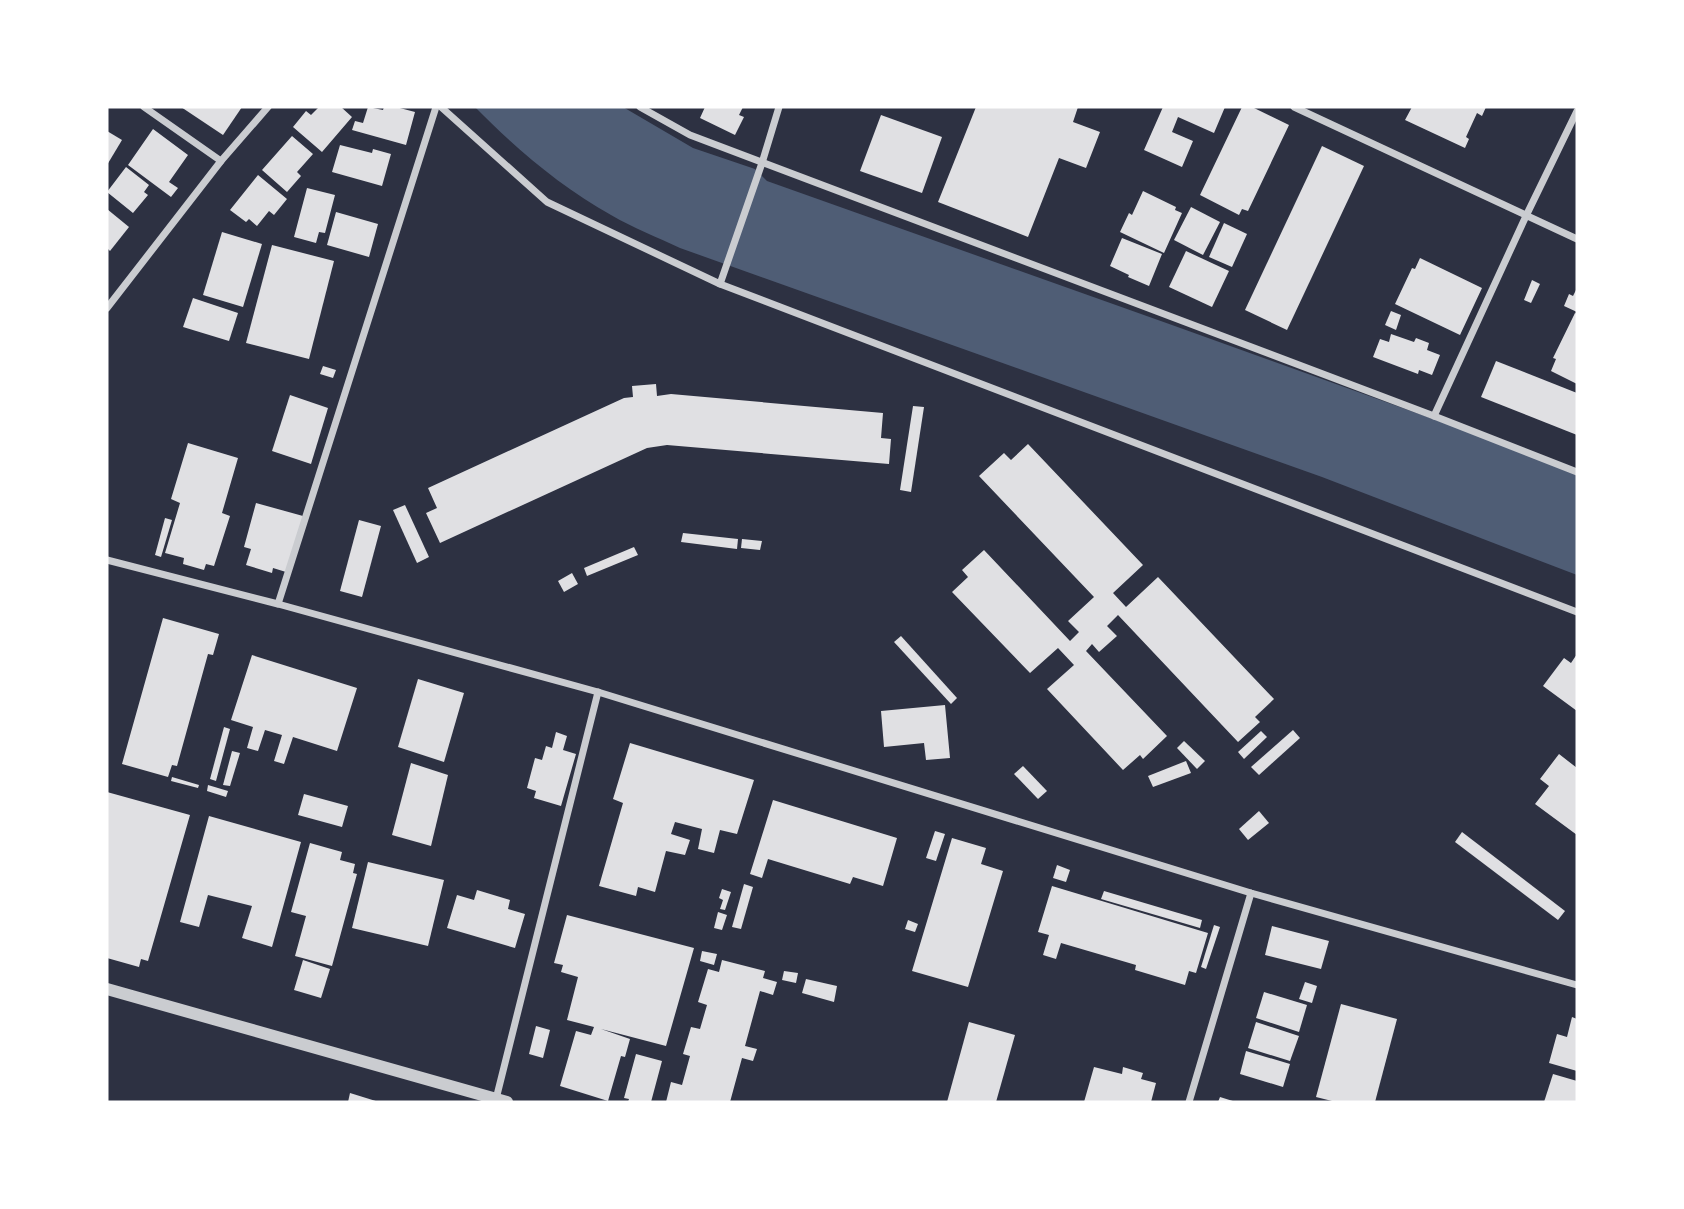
<svg xmlns="http://www.w3.org/2000/svg" width="1684" height="1209" font-family="Arial,sans-serif">
<style>
.water{fill:#4f5d75}
.building{fill:#e0e0e3}
.lines{fill:none;stroke-linecap:round;stroke-linejoin:round}
.minor{stroke:#caccd0;stroke-width:7}
.tertiary{stroke:#caccd0;stroke-width:12}
</style>
<rect width="100%" height="100%" fill="#2d3142"/>
<path class="water" d="M475 107H623L693 148 755 169 767 181 1172 325 1577 471V575L1322 477 680 248C657 237 633 228 611 215 561 187 515 148 475 107Z"/>
<g class="building">
<polygon points="181,107 242,107 223,135"/>
<polygon points="319,107 341,107 352,117 322,152 293,127 306,111 311,115"/>
<polygon points="368,107 383,110 384,107 396,107 415,112 406,145 352,130 355,121 363,123"/>
<polygon points="705,107 743,107 739,115 744,117 735,135 700,118"/>
<polygon points="976,107 1078,107 1073,122 1100,132 1086,168 1059,158 1028,237 938,202"/>
<polygon points="1163,107 1225,107 1214,133 1178,117 1172,132 1193,141 1182,167 1144,150"/>
<polygon points="1242,107 1252,107 1289,125 1248,211 1242,209 1239,215 1200,195"/>
<polygon points="1412,107 1486,107 1482,116 1477,113 1466,137 1469,139 1465,148 1405,120"/>
<polygon points="881,115 942,137 922,193 860,171"/>
<polygon points="153,129 188,155 169,182 178,188 171,197 128,165"/>
<polygon points="107,131 122,140 107,165"/>
<polygon points="292,136 313,154 297,172 301,176 287,192 262,170"/>
<polygon points="340,145 372,153 373,149 391,154 382,186 332,172"/>
<polygon points="1322,146 1364,166 1287,330 1245,310"/>
<polygon points="126,167 149,185 144,192 148,195 133,213 107,192"/>
<polygon points="258,175 287,199 274,215 269,211 257,226 249,219 246,222 230,210"/>
<polygon points="307,188 335,195 325,233 319,232 316,243 294,237"/>
<polygon points="1143,191 1176,207 1175,210 1182,213 1164,253 1120,232 1129,213 1132,215"/>
<polygon points="1191,207 1220,222 1203,255 1174,240"/>
<polygon points="107,209 129,227 110,251 107,248"/>
<polygon points="336,212 378,224 369,257 327,245"/>
<polygon points="1224,223 1247,234 1232,267 1209,257"/>
<polygon points="222,232 262,244 243,307 203,295"/>
<polygon points="1122,238 1162,254 1149,286 1128,277 1129,275 1110,266"/>
<polygon points="272,245 334,261 309,359 246,343"/>
<polygon points="1186,251 1229,271 1212,307 1169,287"/>
<polygon points="1420,258 1482,288 1460,335 1395,304 1412,268 1415,269"/>
<polygon points="1532,280 1540,284 1531,303 1524,300"/>
<polygon points="1577,288 1577,312 1564,306 1569,294 1573,296"/>
<polygon points="193,298 238,313 229,341 183,327"/>
<polygon points="1391,311 1401,315 1396,330 1385,325"/>
<polygon points="1575,313 1577,314 1577,384 1551,371 1556,359 1553,358"/>
<polygon points="1391,334 1414,342 1416,338 1429,343 1427,350 1440,355 1432,375 1419,370 1418,374 1373,357 1380,339 1389,342"/>
<polygon points="1496,361 1577,393 1577,435 1481,397"/>
<polygon points="323,366 336,370 333,378 320,374"/>
<polygon points="656,384 657,396 671,394 883,413 881,438 891,439 889,464 667,445 647,448 440,543 426,513 437,508 428,488 624,398 633,397 632,386"/>
<polygon points="290,395 328,408 311,464 272,451"/>
<polygon points="913,406 924,407 911,492 900,490"/>
<polygon points="188,443 238,458 222,513 230,516 214,566 206,564 204,570 183,564 184,558 165,553 180,503 171,499"/>
<polygon points="1028,444 1143,565 1113,593 1126,607 1158,577 1274,699 1255,717 1260,722 1238,742 1118,615 1107,626 1117,636 1099,652 1092,644 1086,651 1167,736 1143,759 1140,755 1123,770 1047,689 1074,665 1058,648 1030,673 952,592 968,577 962,570 984,550 1070,641 1079,632 1068,621 1094,597 979,476 1004,453 1011,460"/>
<polygon points="256,503 303,516 286,572 273,568 272,573 246,565 251,549 244,547"/>
<polygon points="405,505 429,557 417,563 393,510"/>
<polygon points="165,518 172,520 161,557 155,555"/>
<polygon points="359,520 381,526 362,597 340,591"/>
<polygon points="683,533 738,539 737,549 681,542"/>
<polygon points="742,539 762,541 760,550 741,548"/>
<polygon points="634,547 638,555 587,576 584,568"/>
<polygon points="572,573 578,584 564,592 558,581"/>
<polygon points="163,618 219,634 213,655 208,654 177,766 172,765 168,777 122,764"/>
<polygon points="901,636 957,698 951,704 894,642"/>
<polygon points="1577,654 1577,711 1543,686 1564,658 1571,663"/>
<polygon points="252,655 357,688 337,751 293,737 284,764 274,761 282,735 265,730 258,751 247,748 253,727 231,720"/>
<polygon points="418,679 464,693 444,762 398,747"/>
<polygon points="945,705 950,758 926,760 924,743 884,747 881,711"/>
<polygon points="224,727 230,729 216,781 210,779"/>
<polygon points="1293,730 1300,738 1259,775 1251,767"/>
<polygon points="1261,731 1267,737 1244,759 1238,752"/>
<polygon points="556,732 567,736 563,750 576,754 561,806 534,798 536,791 527,788 535,758 542,760 546,746 552,748"/>
<polygon points="1184,741 1205,761 1197,769 1177,748"/>
<polygon points="630,743 754,780 737,834 720,830 714,853 698,849 702,829 675,822 671,834 690,840 685,855 666,851 655,892 638,887 636,896 599,886 623,803 613,799"/>
<polygon points="232,751 240,753 230,786 223,785"/>
<polygon points="1559,754 1577,768 1577,835 1535,804 1549,786 1540,779"/>
<polygon points="1186,761 1191,773 1153,787 1148,776"/>
<polygon points="411,763 448,775 431,846 392,835"/>
<polygon points="1023,766 1047,791 1038,799 1014,774"/>
<polygon points="172,777 199,785 198,788 171,781"/>
<polygon points="208,785 228,791 226,797 207,791"/>
<polygon points="107,792 190,815 148,961 141,959 139,967 107,958"/>
<polygon points="304,794 348,806 342,827 298,815"/>
<polygon points="773,800 897,838 883,886 853,877 850,884 768,859 762,878 750,874"/>
<polygon points="1259,811 1269,823 1248,840 1239,829"/>
<polygon points="209,816 301,842 272,947 242,938 252,906 208,895 199,927 180,922"/>
<polygon points="935,831 945,834 936,861 926,858"/>
<polygon points="1462,832 1565,911 1558,920 1455,842"/>
<polygon points="952,838 986,848 981,864 1003,871 968,987 912,971"/>
<polygon points="310,843 342,852 340,860 355,864 353,873 357,874 332,966 295,956 306,916 291,912"/>
<polygon points="368,862 444,880 428,946 352,928"/>
<polygon points="1057,865 1070,870 1066,882 1053,878"/>
<polygon points="744,884 753,887 741,929 732,927"/>
<polygon points="1052,886 1208,933 1196,973 1189,971 1185,985 1135,970 1136,965 1061,943 1056,959 1043,955 1049,935 1038,932"/>
<polygon points="722,889 731,892 725,910 720,909 723,900 719,898"/>
<polygon points="477,890 510,900 508,909 525,914 515,948 447,928 457,895 474,900"/>
<polygon points="1104,891 1202,920 1200,928 1101,899"/>
<polygon points="718,912 727,915 722,930 714,928"/>
<polygon points="567,915 694,948 666,1046 601,1029 630,1039 625,1057 621,1056 608,1101 560,1086 576,1031 591,1035 594,1027 567,1020 578,977 561,972 563,965 554,963"/>
<polygon points="908,920 918,924 915,932 905,929"/>
<polygon points="1214,925 1220,927 1206,969 1201,967"/>
<polygon points="1272,926 1329,941 1321,969 1265,955"/>
<polygon points="702,951 717,954 714,965 700,961"/>
<polygon points="303,960 330,969 321,998 294,990"/>
<polygon points="722,960 765,971 763,978 777,982 773,995 760,991 745,1046 757,1049 753,1061 742,1058 730,1102 666,1102 671,1082 682,1085 690,1056 683,1054 691,1027 700,1029 707,1005 698,1002 708,969 719,972"/>
<polygon points="784,971 798,973 796,983 782,980"/>
<polygon points="806,979 837,986 834,1002 802,993"/>
<polygon points="1305,982 1317,986 1312,1003 1299,999"/>
<polygon points="1264,992 1307,1005 1299,1032 1256,1018"/>
<polygon points="1341,1004 1397,1019 1375,1102 1336,1102 1316,1097"/>
<polygon points="1572,1017 1577,1019 1577,1071 1549,1063 1557,1034 1567,1037"/>
<polygon points="969,1022 1015,1035 996,1102 947,1102"/>
<polygon points="1256,1022 1299,1036 1290,1061 1248,1048"/>
<polygon points="536,1026 550,1030 543,1058 529,1054"/>
<polygon points="1246,1051 1290,1064 1283,1087 1240,1074"/>
<polygon points="636,1054 662,1061 651,1102 628,1102 629,1099 624,1098"/>
<polygon points="1094,1067 1122,1074 1123,1067 1143,1073 1141,1079 1156,1083 1151,1102 1084,1102"/>
<polygon points="1553,1074 1577,1081 1577,1102 1544,1102"/>
<polygon points="350,1093 379,1102 348,1102"/>
<polygon points="1220,1097 1236,1102 1218,1102"/>
</g>
<g class="lines">
<g class="minor">
<polyline points="144,107 221,161"/>
<polyline points="436,107 278,604 598,692 1251,893 1577,985"/>
<polyline points="441,107 547,202 720,284 1577,612"/>
<polyline points="640,107 690,135 1434,416 1577,472"/>
<polyline points="1294,107 1577,239"/>
<polyline points="720,284 762,163 779,107"/>
<polyline points="107,308 221,161 268,107"/>
<polyline points="1434,416 1526,216 1577,111"/>
<polyline points="107,560 278,604"/>
<polyline points="496,1099 598,692"/>
<polyline points="1189,1102 1251,893"/>
</g>
<polyline class="tertiary" points="107,989 507,1102"/>
</g>
<rect width="1684" height="1209" fill="none" stroke="#ffffff" stroke-width="217"/>
</svg>
